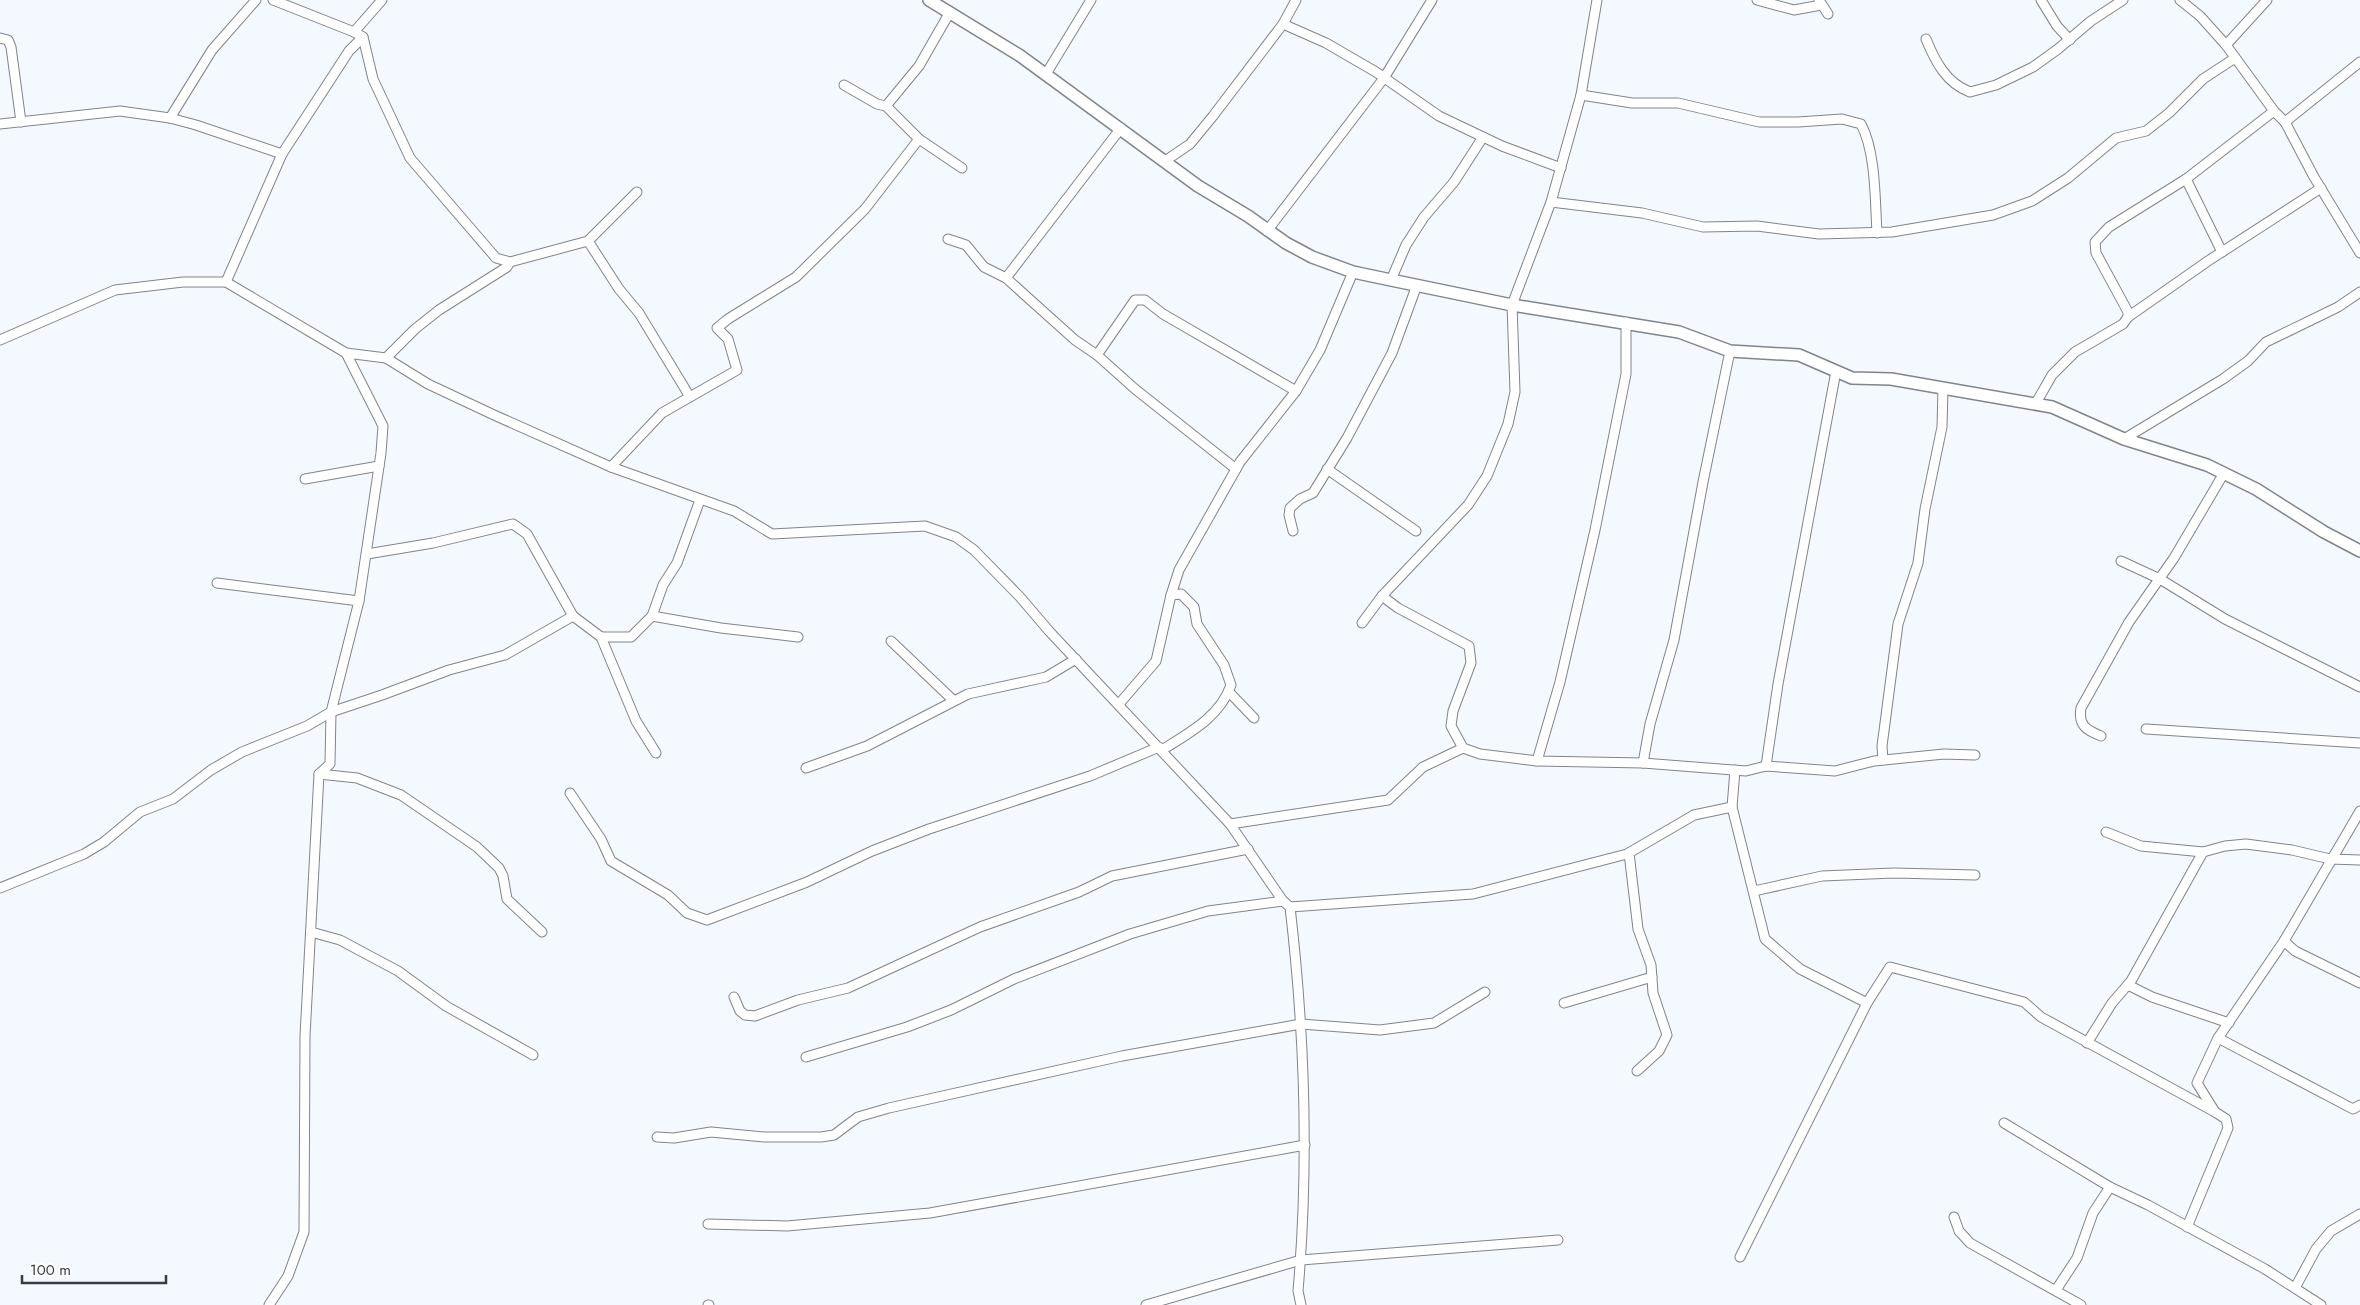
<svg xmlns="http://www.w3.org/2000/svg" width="2360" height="1305" font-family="Jost,sans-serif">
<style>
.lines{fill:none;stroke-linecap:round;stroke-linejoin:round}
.minor-casing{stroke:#80848c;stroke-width:11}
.tertiary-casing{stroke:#80848c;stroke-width:14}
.minor{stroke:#fff;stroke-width:9}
.tertiary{stroke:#fff;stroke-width:11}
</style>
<rect width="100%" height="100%" fill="#f4f8ff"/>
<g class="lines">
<g class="minor-casing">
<g id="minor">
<polyline points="273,0 354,32"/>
<path d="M382 0 354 32 363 37 349 51 282 154 226 282 346 353 386 358 428 384 494 415 611 467 734 511 772 534 925 526 956 537 974 550 1020 597 1049 631 1230 824 1283 901 1290 907C1305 1035 1309 1163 1298 1291L1301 1305"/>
<polyline points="1757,0 1794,10 1821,5"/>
<polyline points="1819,0 1828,14"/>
<polyline points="2041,0 2057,26 2070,40"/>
<polyline points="2180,0 2200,16 2226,45 2274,111 2285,122 2314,177 2360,253"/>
<polyline points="1283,24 1326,43 1376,72 1439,116 1502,146 1561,168"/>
<polyline points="363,37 373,79 410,158 496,258 510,262 507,267 439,310 415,329 386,358"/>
<polyline points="0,38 8,40 11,47 21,122"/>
<path d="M1926 39C1935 61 1946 83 1970 92L1996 85 2033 67 2058 49 2091 21 2123 0"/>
<polyline points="2226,45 2267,0"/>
<polyline points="1046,74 1091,0"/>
<polyline points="844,85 877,104 886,106 919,139 962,168"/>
<path d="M1581 95 1632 103H1678L1759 122H1798L1842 119 1861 124C1876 152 1875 201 1877 233"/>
<polyline points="886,106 919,66 950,12"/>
<polyline points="170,118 212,50 256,0"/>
<polyline points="2285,122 2360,62"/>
<polyline points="0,124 120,111 170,118 196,125 282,154"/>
<polyline points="1165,161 1190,144 1213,116 1283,24 1296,0"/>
<polyline points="2186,179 2222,252"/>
<polyline points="1551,202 1642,213 1703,227 1757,226 1819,234 1892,232 1993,215 2032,201 2068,178 2116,138 2146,131 2169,113 2203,79 2235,58"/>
<polyline points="1267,231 1384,78 1432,0"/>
<polyline points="948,239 966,245 984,267 1006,278 1075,340 1097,355"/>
<polyline points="588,241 619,289 639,313 690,397"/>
<polyline points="510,262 588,241 637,192"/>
<polyline points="1006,278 1121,128"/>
<polyline points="1391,280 1406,245 1424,217 1454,182 1483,137"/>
<polyline points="2128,317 2208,261 2321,188"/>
<polyline points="0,340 115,290 183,282 226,282"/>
<polyline points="2036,403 2052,375 2075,352 2123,324 2128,317 2128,312 2096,253 2095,242 2109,227 2186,179 2274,111"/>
<polyline points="2124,439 2223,379 2248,361 2266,342 2338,307 2360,292"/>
<polyline points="611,467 662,413 737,370 728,339 717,328 728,319 796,277 865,209 919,139"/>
<polyline points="1236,469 1135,389 1097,355 1135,300 1145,300 1163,314 1296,391"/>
<polyline points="1327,469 1416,531"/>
<polyline points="305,479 379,466"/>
<polyline points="1293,531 1289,515 1290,508 1300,499 1313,493 1347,438 1392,353 1417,285"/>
<polyline points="367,554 433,543 513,524 527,534 573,616 601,637 636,721 656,753"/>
<polyline points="2121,561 2160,579 2225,619 2360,687"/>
<polyline points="217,583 359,601"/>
<polyline points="1382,596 1398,608 1469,646 1471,663 1453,711 1451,726 1463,748 1480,754 1537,761 1643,763 1746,771 1766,766 1835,771 1874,761 1944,754 1975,755"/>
<polyline points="652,616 721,628 798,637"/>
<polyline points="1362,623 1382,596 1468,505 1487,476 1508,424 1515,392 1512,305 1551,202 1581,95 1597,0"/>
<polyline points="601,637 631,637 652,616 663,585 677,563 700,500"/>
<polyline points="891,641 954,701"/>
<polyline points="1229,692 1254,718"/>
<polyline points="1119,704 1156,661 1171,595"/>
<polyline points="2146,729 2360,743"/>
<path d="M2101 736C2086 730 2078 725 2081 708L2129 622 2174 558 2224 473"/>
<path d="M1162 750C1189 733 1220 717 1231 685L1224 665 1197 624 1194 607 1181 594 1171 595 1179 570 1240 462 1296 391 1320 350 1353 272"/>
<polyline points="1883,760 1882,746 1898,624 1918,563 1925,509 1942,427 1943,388"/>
<polyline points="1537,761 1560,682 1595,530 1626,374 1626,322"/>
<polyline points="1643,763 1650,724 1674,640 1703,482 1730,351"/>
<polyline points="1766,766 1778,684 1836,371"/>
<polyline points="806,768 867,746 968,694 1046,677 1076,659"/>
<polyline points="1735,770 1732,807 1765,939 1800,969 1867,1003"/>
<polyline points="319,774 357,778 401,795 477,847 499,868 503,876 507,899 542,932"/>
<polyline points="570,793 601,839 611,861 668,895 687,913 707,920 807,882 872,851 929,829 1090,776 1159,747"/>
<polyline points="1230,824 1388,800 1423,767 1463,748"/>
<polyline points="2106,832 2141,846 2203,852 2225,846 2246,844 2292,850 2330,859 2360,860"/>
<polyline points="1629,853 1638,929 1651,965 1653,993 1667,1035 1659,1051 1637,1071"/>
<polyline points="0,888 84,854 104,842 140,812 173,799 211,770 242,752 307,726 331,712 382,695 449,670 505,655 573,616"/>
<polyline points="1754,891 1822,876 1894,873 1975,875"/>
<polyline points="1290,907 1473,894 1627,854 1694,815 1732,807"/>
<polyline points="311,932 340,940 398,971 446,1006 533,1055"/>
<polyline points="2284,941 2295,951 2360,983"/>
<polyline points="2128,985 2152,997 2229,1023"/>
<polyline points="734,997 740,1011 745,1015 755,1016 798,1000 848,988 980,927 1079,892 1112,876 1248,849"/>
<polyline points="1564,1003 1652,977"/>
<polyline points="2218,1038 2353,1109 2360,1105"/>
<polyline points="2087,1043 2112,1003 2131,981 2203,852"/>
<polyline points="806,1057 907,1027 951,1010 1014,979 1130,934 1208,911 1283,901"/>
<polyline points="2004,1123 2110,1187 2148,1205 2265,1269 2321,1305"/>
<polyline points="657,1137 674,1138 711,1132 765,1137 821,1137 834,1135 858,1117 889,1108 1122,1056 1301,1024 1380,1030 1434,1023 1485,992"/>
<polyline points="1954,1217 1959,1231 1970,1243 2081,1305"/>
<polyline points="708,1224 787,1226 930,1213 1305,1145"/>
<polyline points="2187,1227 2228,1128 2226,1119 2215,1112 2197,1083 2218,1038 2284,941 2360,811"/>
<polyline points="1740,1257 1867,1003 1890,967 2024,1002 2041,1017 2215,1112"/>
<polyline points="2295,1288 2316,1249 2331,1231 2360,1214"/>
<polyline points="2056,1290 2077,1258 2093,1213 2110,1187"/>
<polyline points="269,1305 288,1276 304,1232 305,1036 319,774 330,764 331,712 359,601 381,453 383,426 346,353"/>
<polyline points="708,1305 709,1305"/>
<polyline points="1146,1305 1301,1260 1558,1240"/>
</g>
</g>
<g class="tertiary-casing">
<polyline id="tertiary" points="929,0 1019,55 1198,186 1248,216 1286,243 1312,257 1353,272 1391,280 1512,305 1679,332 1730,351 1799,355 1852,378 1891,379 2052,407 2124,439 2207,465 2256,489 2324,532 2360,551"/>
</g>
<use href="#minor" class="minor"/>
<use href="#tertiary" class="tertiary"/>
</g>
<path d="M22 1275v8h144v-8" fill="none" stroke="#393b3e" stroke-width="2.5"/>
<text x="30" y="1275" font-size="15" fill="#393b3e" stroke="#ffffff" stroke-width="4" paint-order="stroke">100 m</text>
</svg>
